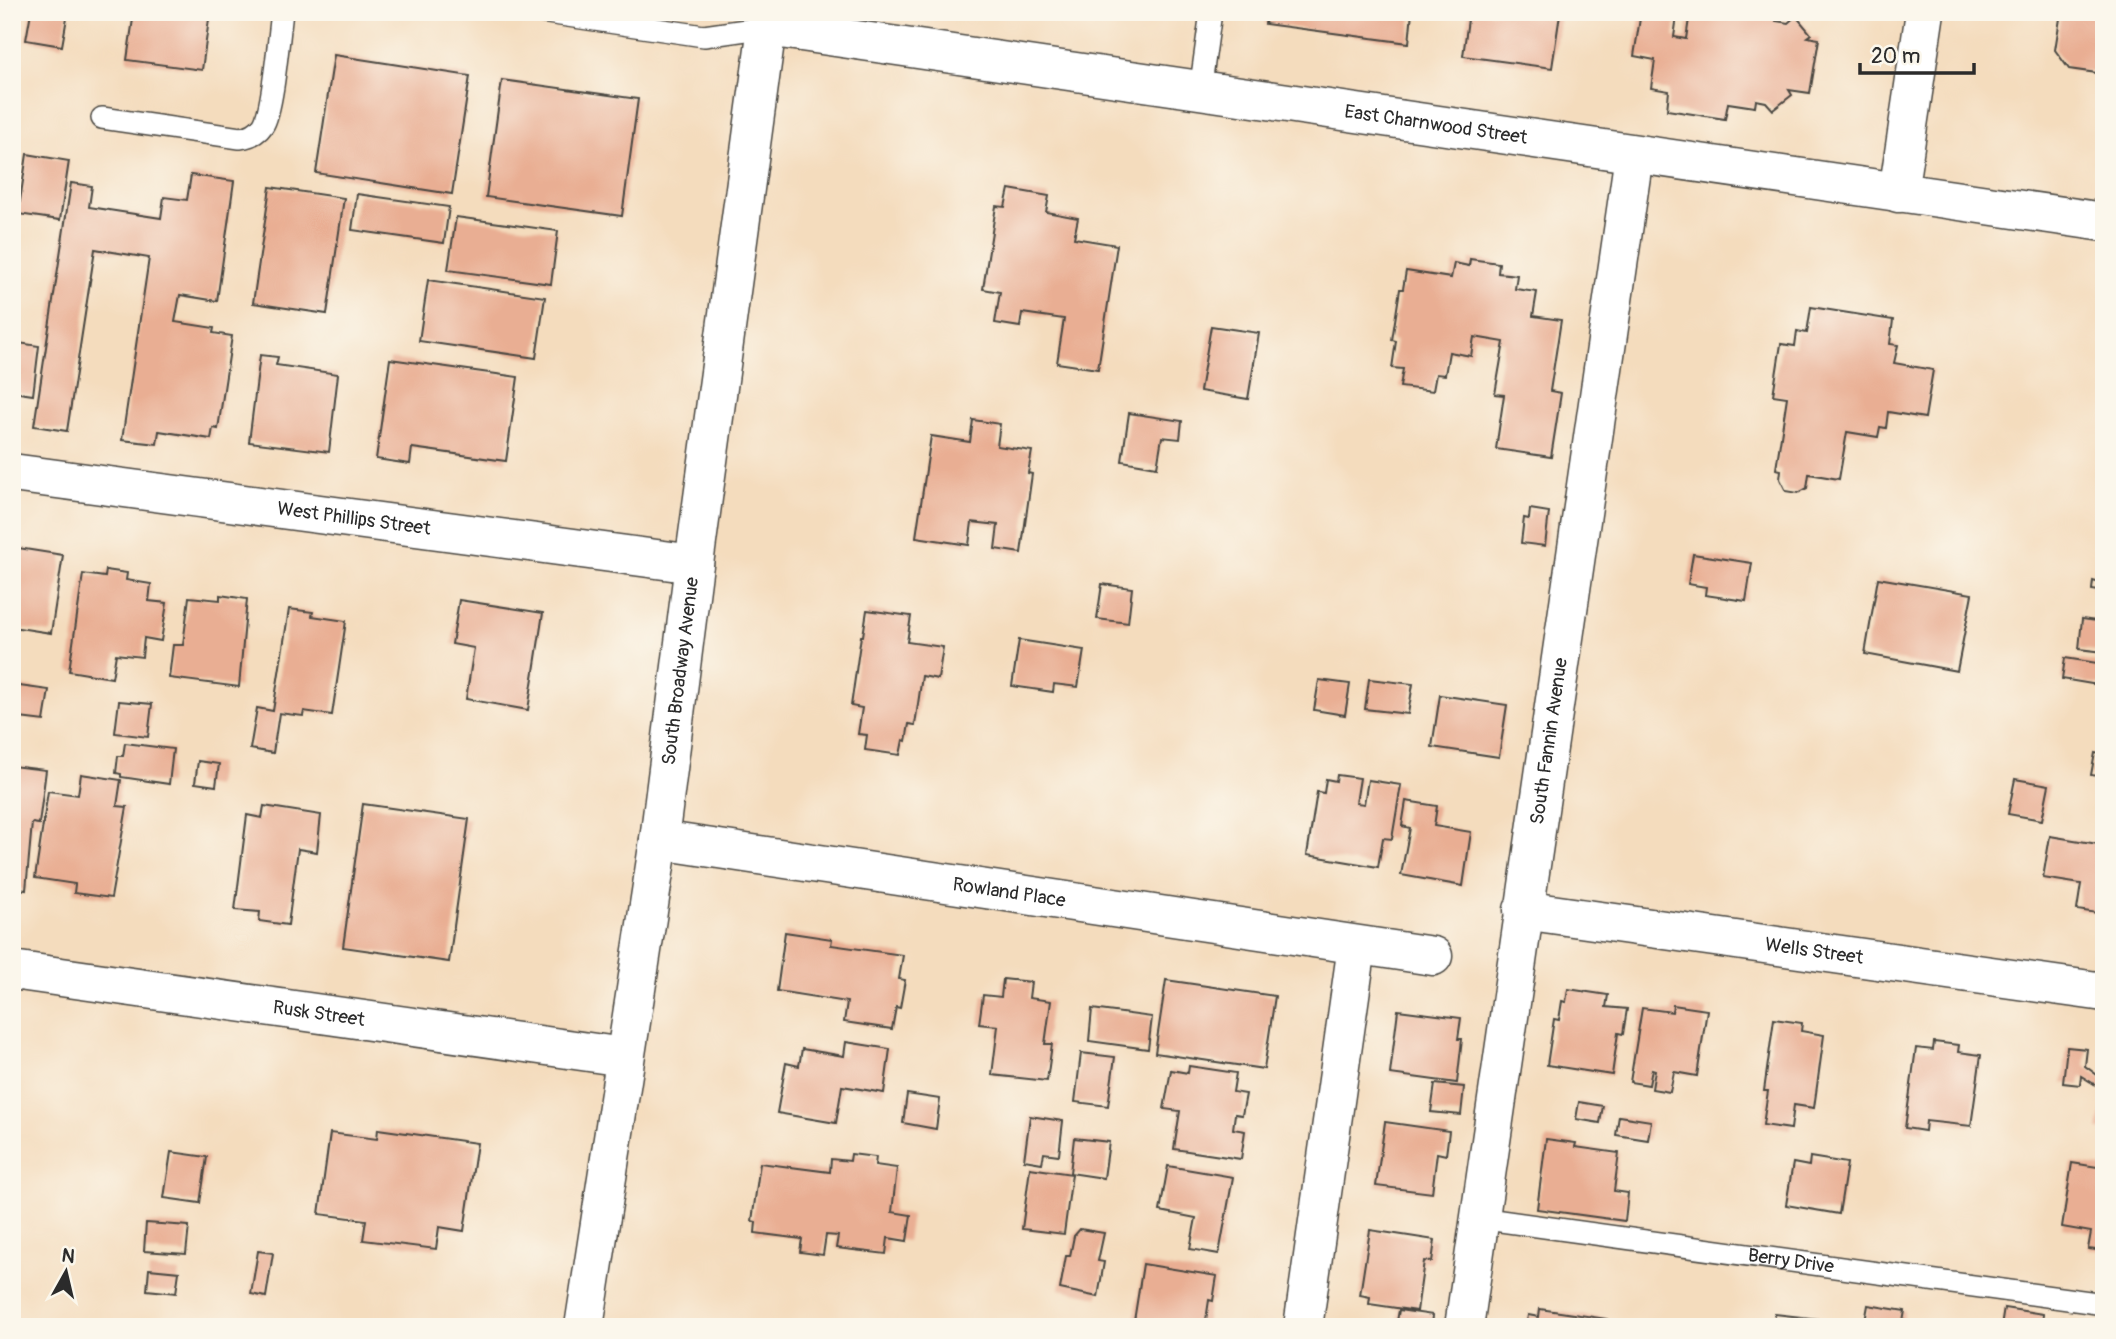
<svg xmlns="http://www.w3.org/2000/svg" width="2116" height="1339" font-family="Pangolin,sans-serif">
<style>
.building{fill:#e9ae93}
.lines{fill:none;stroke-linecap:round;stroke-linejoin:round}
.lane-casing{stroke:#494641;stroke-width:24}
.street-casing{stroke:#494641;stroke-width:41}
.primary-casing{stroke:#494641;stroke-width:41}
.lane{stroke:#fff;stroke-width:21}
.street{stroke:#fff;stroke-width:38}
.primary{stroke:#fff;stroke-width:38}
.labels{text-anchor:middle;dominant-baseline:central;stroke-width:6;stroke-linejoin:round;paint-order:stroke}
.street-label{font-size:19px;fill:#2b2b2b;stroke:#fbf7ec}
</style>
<rect width="100%" height="100%" fill="#fbf7ec"/>
<filter id="ink" filterUnits="userSpaceOnUse"><feTurbulence type="fractalNoise" baseFrequency=".0143" numOctaves="2"/><feDisplacementMap in="SourceGraphic" scale="14" xChannelSelector="R" yChannelSelector="G"/><feConvolveMatrix kernelMatrix="1 2 1 2 8 2 1 2 1" color-interpolation-filters="sRGB"/></filter>
<filter id="wash" filterUnits="userSpaceOnUse"><feTurbulence type="fractalNoise" baseFrequency=".00686" numOctaves="4" result="noise"/><feDisplacementMap in="SourceGraphic" scale="28" xChannelSelector="R" yChannelSelector="G"/><feGaussianBlur stdDeviation="1.57" result="paint"/><feColorMatrix in="noise" values="0 0 0 0 0 0 0 0 0 0 0 0 0 0 0 0 0 1.4 0 .05"/><feComposite in="paint" operator="in"/></filter>
<g filter="url(#wash)">
<rect width="100%" height="100%" fill="#f4dcbd"/>
<g id="blocks">
<g class="building">
<polygon points="31,12 68,12 62,46 26,40"/>
<polygon points="134,12 210,12 202,70 127,60"/>
<polygon points="1267,12 1412,12 1409,43 1265,24"/>
<polygon points="1469,12 1544,12 1560,14 1552,68 1463,56"/>
<polygon points="1641,12 1676,12 1677,16 1674,37 1686,39 1690,12 1742,14 1742,12 1774,12 1777,13 1776,21 1788,23 1796,16 1811,34 1807,37 1819,39 1810,93 1789,90 1792,95 1773,110 1766,102 1756,100 1755,107 1728,103 1725,119 1667,110 1669,91 1651,88 1655,60 1634,56"/>
<polygon points="2061,12 2104,12 2104,74 2069,69 2055,50"/>
<polygon points="334,55 470,76 452,194 316,173"/>
<polygon points="502,80 638,99 622,216 486,197"/>
<polygon points="27,154 69,161 60,220 18,214"/>
<polygon points="191,175 234,181 217,301 180,295 175,322 214,328 213,333 232,336 218,429 213,428 211,439 159,431 157,444 122,440 149,258 95,249 67,431 34,426 71,183 92,186 89,207 161,218 164,197 187,200"/>
<polygon points="270,187 344,198 327,314 253,303"/>
<polygon points="1009,189 1049,196 1046,212 1078,218 1074,238 1117,245 1098,369 1057,363 1064,319 1022,313 1020,327 995,323 1000,292 983,289 996,206 1005,207"/>
<polygon points="357,194 449,207 444,243 352,230"/>
<polygon points="456,217 558,231 551,284 448,270"/>
<polygon points="1470,259 1499,263 1498,273 1517,275 1515,289 1537,292 1533,316 1561,320 1550,391 1561,393 1551,457 1496,449 1504,395 1495,394 1504,342 1474,337 1471,356 1449,352 1445,375 1436,374 1433,391 1400,387 1403,369 1392,368 1396,341 1392,340 1400,289 1403,289 1406,271 1451,278 1454,263 1469,266"/>
<polygon points="428,280 545,297 536,358 419,341"/>
<polygon points="1811,307 1893,320 1890,344 1898,345 1894,363 1933,370 1925,418 1888,412 1886,428 1880,427 1878,437 1847,432 1839,479 1809,474 1807,488 1798,493 1786,491 1780,479 1781,470 1776,469 1787,397 1773,395 1781,344 1795,346 1797,331 1807,333"/>
<polygon points="1211,326 1259,333 1248,399 1200,391"/>
<polygon points="12,342 39,346 33,395 12,392"/>
<polygon points="260,355 278,357 276,365 338,374 329,452 249,442"/>
<polygon points="390,359 518,377 506,461 412,448 410,464 376,459"/>
<polygon points="1129,413 1182,421 1180,439 1162,437 1157,467 1122,461"/>
<polygon points="973,420 1000,424 997,446 1032,451 1028,473 1032,474 1021,553 995,549 998,525 972,522 969,545 916,537 931,436 970,442"/>
<polygon points="1530,509 1549,512 1545,546 1521,543 1524,518 1529,519"/>
<polygon points="12,547 63,555 51,633 12,627"/>
<polygon points="1693,554 1752,563 1746,601 1705,595 1706,587 1688,584"/>
<polygon points="2102,567 2104,567 2104,617 2095,615 2099,591 2092,590 2093,581 2100,583"/>
<polygon points="106,570 127,573 126,580 151,584 149,601 167,603 161,641 144,638 142,657 116,654 112,678 69,671 83,574 105,577"/>
<polygon points="1878,578 1972,594 1957,671 1865,654"/>
<polygon points="1102,584 1132,588 1128,623 1097,619"/>
<polygon points="220,595 247,599 239,687 169,678 173,645 183,645 189,597 220,600"/>
<polygon points="459,600 543,613 528,710 466,699 474,648 452,644"/>
<polygon points="289,609 313,612 312,616 346,621 332,715 304,711 303,716 279,713 273,753 250,749 257,708 273,711"/>
<polygon points="867,610 911,616 907,642 943,647 938,679 922,676 915,725 909,724 906,741 903,740 900,755 865,750 867,735 858,734 862,708 851,706 861,636 863,636"/>
<polygon points="2082,619 2104,622 2104,652 2079,649"/>
<polygon points="1019,640 1084,650 1078,687 1054,684 1053,692 1012,686"/>
<polygon points="2065,658 2104,664 2104,686 2062,679"/>
<polygon points="1369,679 1413,684 1408,714 1365,709"/>
<polygon points="1319,680 1350,684 1345,715 1314,710"/>
<polygon points="12,685 49,690 44,721 12,717"/>
<polygon points="1440,695 1507,705 1499,757 1432,747"/>
<polygon points="119,701 152,704 148,737 115,733"/>
<polygon points="125,743 173,749 169,784 121,777 121,774 116,773 118,756 123,756"/>
<polygon points="2095,753 2104,755 2104,777 2091,775"/>
<polygon points="198,761 219,764 216,786 195,783"/>
<polygon points="12,766 46,770 39,824 32,823 26,890 12,888"/>
<polygon points="81,774 121,780 117,806 127,807 111,898 74,893 75,884 35,878 48,791 78,795"/>
<polygon points="1337,775 1360,778 1356,803 1364,804 1368,780 1401,785 1392,839 1383,838 1378,867 1307,855 1317,792 1324,793 1326,779 1336,781"/>
<polygon points="2015,779 2049,785 2042,820 2008,814"/>
<polygon points="1406,801 1437,806 1434,826 1471,832 1463,886 1401,875 1410,828 1402,826"/>
<polygon points="363,804 469,819 449,962 343,947"/>
<polygon points="264,806 321,815 317,852 298,849 288,925 259,921 260,912 235,910 247,815 262,818"/>
<polygon points="2050,836 2104,845 2104,914 2077,910 2081,884 2043,878"/>
<polygon points="785,932 832,939 831,945 903,955 899,979 905,980 900,1008 896,1007 892,1029 844,1022 847,1002 777,991"/>
<polygon points="1003,979 1031,982 1029,998 1051,1001 1045,1044 1052,1044 1047,1081 992,1075 998,1026 979,1024 983,995 1001,997"/>
<polygon points="1166,980 1275,996 1264,1069 1155,1053"/>
<polygon points="1568,989 1608,995 1606,1007 1627,1009 1623,1034 1618,1033 1612,1075 1547,1065 1554,1019 1559,1020 1562,1001 1566,1002"/>
<polygon points="1673,1005 1707,1010 1697,1076 1674,1072 1670,1092 1652,1089 1655,1070 1652,1069 1649,1085 1630,1082 1642,1008 1672,1012"/>
<polygon points="1092,1009 1152,1017 1148,1049 1089,1041"/>
<polygon points="1398,1010 1461,1018 1458,1039 1462,1039 1457,1083 1390,1074"/>
<polygon points="1774,1019 1802,1023 1801,1031 1824,1035 1814,1108 1794,1105 1791,1129 1763,1125 1768,1091 1764,1091"/>
<polygon points="846,1042 890,1049 884,1093 842,1086 836,1123 777,1113 786,1063 799,1066 802,1049 844,1056"/>
<polygon points="1934,1042 1959,1045 1958,1052 1981,1055 1971,1126 1926,1121 1925,1131 1905,1128 1916,1048 1933,1050"/>
<polygon points="2067,1047 2087,1049 2085,1066 2104,1080 2104,1090 2081,1076 2080,1085 2063,1083"/>
<polygon points="1081,1053 1115,1057 1108,1106 1075,1102"/>
<polygon points="1189,1066 1236,1073 1233,1092 1246,1094 1242,1115 1235,1114 1233,1129 1245,1131 1241,1159 1174,1149 1180,1111 1164,1109 1171,1070 1188,1073"/>
<polygon points="1435,1084 1464,1087 1461,1115 1431,1112"/>
<polygon points="907,1094 940,1099 936,1129 903,1123"/>
<polygon points="1579,1102 1603,1106 1600,1123 1576,1119"/>
<polygon points="2102,1106 2104,1107 2104,1130 2098,1130"/>
<polygon points="1030,1116 1063,1121 1059,1155 1044,1153 1042,1163 1024,1160"/>
<polygon points="1619,1116 1651,1121 1648,1140 1616,1135"/>
<polygon points="1385,1122 1449,1131 1446,1155 1437,1153 1432,1193 1376,1186"/>
<polygon points="378,1129 477,1143 464,1231 439,1227 436,1249 363,1240 366,1220 319,1214 330,1133 377,1139"/>
<polygon points="1074,1138 1109,1142 1104,1178 1070,1173"/>
<polygon points="1546,1139 1576,1143 1575,1147 1619,1153 1614,1191 1628,1193 1625,1221 1537,1209"/>
<polygon points="171,1152 207,1157 200,1203 164,1198"/>
<polygon points="851,1154 876,1157 875,1165 897,1168 892,1212 911,1215 907,1241 888,1238 886,1254 836,1248 838,1236 826,1235 823,1255 800,1252 802,1239 755,1233 756,1222 752,1221 760,1163 830,1172 831,1159 850,1161"/>
<polygon points="1810,1157 1847,1163 1839,1214 1786,1205 1793,1163 1809,1166"/>
<polygon points="2072,1163 2104,1168 2104,1251 2088,1249 2091,1232 2062,1227"/>
<polygon points="1168,1166 1233,1177 1219,1254 1190,1249 1196,1218 1160,1211"/>
<polygon points="1030,1168 1072,1174 1064,1234 1022,1229"/>
<polygon points="146,1223 189,1226 186,1254 144,1251"/>
<polygon points="1080,1229 1104,1233 1098,1261 1104,1262 1098,1297 1060,1289 1066,1256 1070,1256 1074,1236"/>
<polygon points="1370,1230 1435,1240 1432,1262 1424,1261 1417,1311 1369,1304 1370,1297 1360,1295"/>
<polygon points="258,1251 273,1253 266,1297 251,1294"/>
<polygon points="1143,1264 1217,1276 1213,1301 1209,1300 1205,1327 1171,1327 1134,1321"/>
<polygon points="149,1269 179,1272 176,1293 147,1290"/>
<polygon points="1868,1305 1905,1311 1902,1327 1864,1327"/>
<polygon points="2004,1308 2043,1314 2042,1327 2001,1327"/>
<polygon points="1540,1309 1607,1319 1606,1327 1526,1327 1528,1315 1539,1317"/>
<polygon points="1399,1310 1433,1315 1432,1327 1396,1327"/>
<polygon points="1775,1314 1818,1319 1817,1327 1774,1327"/>
<polygon points="740,1322 762,1325 762,1327 739,1327"/>
</g>
</g>
</g>
<g filter="url(#ink)">
<use href="#blocks" fill-opacity="0" stroke="#494641" stroke-width="2"/>
<g class="lines">
<g class="lane-casing">
<g id="lane">
<polyline points="540,12 704,36 767,27"/>
<polyline points="1200,91 1211,12"/>
<path d="M102 118 240 138C249 137 257 134 263 125 273 111 279 34 282 12"/>
<path id="s1" d="M1479 1218 2104 1304"/>
</g>
</g>
<g class="street-casing">
<g id="street">
<path id="s2" d="M767 27 2104 222"/>
<polyline points="1898,193 1925,12"/>
<path id="s3" d="M12 473 694 564"/>
<path id="s4" d="M659 840 1433 956"/>
<path id="s5" d="M1523 910 2104 992"/>
<path id="s6" d="M12 970 624 1057"/>
<polyline points="1303,1327 1357,946"/>
<path id="s7" d="M1464 1327 1634 155"/>
</g>
</g>
<g class="primary-casing">
<g id="primary">
<path id="s8" d="M584 1327 659 840 694 564 769 12"/>
</g>
</g>
<use href="#lane" class="lane"/>
<use href="#street" class="street"/>
<use href="#primary" class="primary"/>
</g>
</g>
<g class="labels">
<g class="street-label">
<text stroke="none"><textPath href="#s2" startOffset="676">East Charnwood Street</textPath></text>
<text stroke="none"><textPath href="#s3" startOffset="345">West Phillips Street</textPath></text>
<text stroke="none"><textPath href="#s8" startOffset="663">South Broadway Avenue</textPath></text>
<text stroke="none"><textPath href="#s7" startOffset="592">South Fannin Avenue</textPath></text>
<text stroke="none"><textPath href="#s4" startOffset="354">Rowland Place</textPath></text>
<text stroke="none"><textPath href="#s5" startOffset="294">Wells Street</textPath></text>
<text stroke="none"><textPath href="#s6" startOffset="310">Rusk Street</textPath></text>
<text stroke="none"><textPath href="#s1" startOffset="315">Berry Drive</textPath></text>
</g>
</g>
<rect width="2116" height="1339" fill="none" stroke="#fbf7ec" stroke-width="42"/>
<g transform="translate(66 1272) rotate(8)" stroke="#fbf7ec" stroke-width="5" paint-order="stroke">
<path d="M0-5L12 26L0 18L-12 26Z" fill="#2b2b2b"/>
<text y="-10" font-size="19" font-weight="bold" text-anchor="middle" fill="#2b2b2b">N</text>
</g>
<path d="M1860 63v10h114v-10" fill="none" stroke="#2b2b2b" stroke-width="3.5"/>
<text x="1871" y="63" font-size="21" fill="#2b2b2b" stroke="#fbf7ec" stroke-width="5" paint-order="stroke">20 m</text>
</svg>
